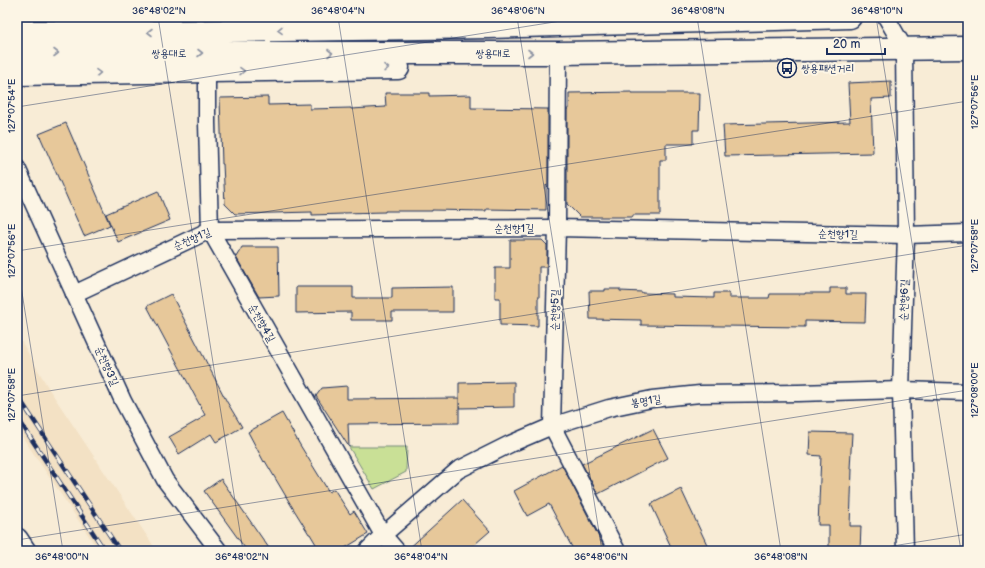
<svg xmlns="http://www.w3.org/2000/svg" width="985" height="568" font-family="'Balsamiq Sans','Poor Story',sans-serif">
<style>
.built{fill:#f3e1c4}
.green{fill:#c9e096;stroke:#72887a}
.building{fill:#e7c89a;stroke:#1b2f5e}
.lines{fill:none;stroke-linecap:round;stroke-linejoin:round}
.minor-casing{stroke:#1b2f5e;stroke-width:19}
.tertiary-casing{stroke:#1b2f5e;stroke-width:24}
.secondary-casing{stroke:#1b2f5e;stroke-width:25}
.minor{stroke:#fcf5e5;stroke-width:16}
.tertiary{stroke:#fcf5e5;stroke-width:21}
.secondary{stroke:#fcf5e5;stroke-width:22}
.rail-casing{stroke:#1b2f5e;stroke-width:4.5}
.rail{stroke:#fcf5e5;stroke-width:3;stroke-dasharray:9;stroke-linecap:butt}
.oneway{stroke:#8c92a2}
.ticks{fill:none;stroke:#1b2f5e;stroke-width:1;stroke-opacity:0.45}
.labels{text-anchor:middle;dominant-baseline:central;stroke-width:4;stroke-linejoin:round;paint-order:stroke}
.street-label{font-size:11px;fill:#1b2f5e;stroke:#fcf5e5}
.poi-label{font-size:11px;fill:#1b2f5e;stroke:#fcf5e5;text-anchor:start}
.neatline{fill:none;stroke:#1b2f5e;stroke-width:1.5}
.ticks-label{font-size:10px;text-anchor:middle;fill:#1b2f5e}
</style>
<rect width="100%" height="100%" fill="#f8ecd6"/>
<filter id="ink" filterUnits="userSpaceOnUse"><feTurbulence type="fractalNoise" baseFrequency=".025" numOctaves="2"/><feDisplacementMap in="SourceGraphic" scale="8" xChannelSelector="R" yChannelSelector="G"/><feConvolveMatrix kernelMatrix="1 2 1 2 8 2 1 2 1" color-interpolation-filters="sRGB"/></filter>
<g filter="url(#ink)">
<polygon class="built" points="17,334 49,389 157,551 99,551 17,429"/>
<polygon class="green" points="349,447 407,447 406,472 374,489"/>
<g class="building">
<polygon points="891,81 891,98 871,99 873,153 725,156 723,125 850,122 848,83"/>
<polygon points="632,92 632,93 700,93 699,130 693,130 693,144 666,144 666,160 660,160 660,215 633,215 633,217 580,217 567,204 567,109 569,109 569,93"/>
<polygon points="385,93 429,93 429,96 471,95 471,108 548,109 548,187 546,185 546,210 486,209 486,211 432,210 432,211 385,211 385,212 343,213 343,214 312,215 312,212 235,214 225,204 223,164 222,164 220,98 268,97 268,105 310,104 310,109 351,108 351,109 386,107"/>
<polygon points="66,123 110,225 84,236 39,134"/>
<polygon points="158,191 170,220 118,242 106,214"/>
<polygon points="510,240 542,240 547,245 547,267 539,267 539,298 538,298 538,326 500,325 500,298 495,298 495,268 510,268"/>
<polygon points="242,247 278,247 279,296 259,297 236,257"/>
<polygon points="296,287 353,287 353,298 392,298 392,288 453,287 453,312 392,312 392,320 351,320 351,312 296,313"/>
<polygon points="830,288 846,288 846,294 866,294 865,322 805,321 805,327 641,325 641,320 590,319 589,291 605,291 605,289 620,289 620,291 642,292 642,293 673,294 673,297 714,298 714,293 729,293 729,298 769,298 770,294 805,294 805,293 830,293"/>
<polygon points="171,294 227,402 242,427 216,442 211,434 179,454 169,437 202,418 201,417 205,415 147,306"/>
<polygon points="514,382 514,407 459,408 459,383"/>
<polygon points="347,386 347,399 459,398 459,423 348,424 349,447 316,396 322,388"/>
<polygon points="282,413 300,445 329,492 334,489 350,514 354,511 368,534 340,551 320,551 310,534 309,534 291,505 265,461 264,462 248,432"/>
<polygon points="653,429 668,458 598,494 582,464"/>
<polygon points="810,432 852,433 850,469 852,469 850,526 861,526 860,551 829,551 829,525 818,525 821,456 809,455"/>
<polygon points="562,465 606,551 574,551 549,504 527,516 514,491"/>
<polygon points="221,479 271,551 247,551 204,491"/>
<polygon points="681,489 688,504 710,551 673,551 651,504"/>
<polygon points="462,500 490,531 467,551 406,551"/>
</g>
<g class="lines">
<g class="minor-casing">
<g id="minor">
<polyline points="886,17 904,48 906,235 901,390 905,551"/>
<polyline points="558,53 557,228 552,426 617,551"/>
<polyline points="207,71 207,123 210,230 383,535 397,551"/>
<polyline points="17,168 123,401 165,480 219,551"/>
<polyline points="74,294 210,230 557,228 906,235 968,233"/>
<polyline points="367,551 383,535 458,470 510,444 552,426 609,408 652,399 700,394 798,393 901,390 968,392"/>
</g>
</g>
<g class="tertiary-casing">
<polyline id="tertiary" points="17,539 25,551"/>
</g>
<g class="secondary-casing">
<g id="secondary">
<polyline points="17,32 155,32 489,27 850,17"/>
<polyline points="17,53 558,53 968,48"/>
<polyline points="17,74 398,68"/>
</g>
</g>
<use href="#minor" class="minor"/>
<use href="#tertiary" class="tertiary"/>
<use href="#secondary" class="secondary"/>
<g class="rail-casing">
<g id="rail">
<polyline points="17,395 120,551"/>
<polyline points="17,417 105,551"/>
</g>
</g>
<use href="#rail" class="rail"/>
</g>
<defs><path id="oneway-chevron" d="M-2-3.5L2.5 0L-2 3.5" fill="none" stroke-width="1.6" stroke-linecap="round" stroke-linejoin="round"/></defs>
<g class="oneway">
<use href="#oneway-chevron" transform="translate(280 30) rotate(179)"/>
<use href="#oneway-chevron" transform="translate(150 32) rotate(-180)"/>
<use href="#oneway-chevron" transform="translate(56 53)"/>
<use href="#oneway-chevron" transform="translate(200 53)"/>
<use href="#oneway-chevron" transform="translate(330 53)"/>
<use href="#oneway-chevron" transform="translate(530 53)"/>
<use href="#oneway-chevron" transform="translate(386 68) rotate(-1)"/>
<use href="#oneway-chevron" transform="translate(242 71) rotate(-1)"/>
<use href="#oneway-chevron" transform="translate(98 73) rotate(-1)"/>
</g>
</g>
<path class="ticks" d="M158 17 243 551M338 17 422 551M517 17 602 551M697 17 781 551M876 17 961 551M17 107 586 17M17 251 968 101M17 261 63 551M17 396 968 245M17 540 968 390M861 551 968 534"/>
<defs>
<g id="bus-ring" transform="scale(1)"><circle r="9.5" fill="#fcf5e5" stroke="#1b2f5e" stroke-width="1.5"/><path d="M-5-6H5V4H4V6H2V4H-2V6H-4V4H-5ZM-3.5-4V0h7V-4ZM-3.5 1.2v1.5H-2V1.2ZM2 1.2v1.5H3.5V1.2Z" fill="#1b2f5e"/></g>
</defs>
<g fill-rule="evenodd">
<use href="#bus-ring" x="787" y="68"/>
</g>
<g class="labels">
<g class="street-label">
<text x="169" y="53">쌍용대로</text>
<text x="493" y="53">쌍용대로</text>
<text x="514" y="228">순천향1길</text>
<text transform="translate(838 234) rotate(1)">순천향1길</text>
<text transform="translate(192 239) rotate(-23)">순천향1길</text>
<text transform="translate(904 300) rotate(-88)">순천향6길</text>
<text transform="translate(555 310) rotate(-89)">순천향5길</text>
<text transform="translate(262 323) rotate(60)">순천향4길</text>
<text transform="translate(107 366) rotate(66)">순천향3길</text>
<text transform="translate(646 401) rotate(-9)">봉명1길</text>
</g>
<g class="poi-label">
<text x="801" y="68">쌍용패션거리</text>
</g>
</g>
<rect width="985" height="568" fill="none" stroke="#fcf5e5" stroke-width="44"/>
<path d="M827 48v6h58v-6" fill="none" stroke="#1b2f5e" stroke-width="2"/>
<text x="833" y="48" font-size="12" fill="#1b2f5e" stroke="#fcf5e5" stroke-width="3" paint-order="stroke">20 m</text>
<rect x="22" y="22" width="941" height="524" class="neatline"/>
<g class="ticks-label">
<text x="159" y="14">36°48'02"N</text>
<text x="338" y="14">36°48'04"N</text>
<text x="518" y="14">36°48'06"N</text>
<text x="698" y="14">36°48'08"N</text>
<text x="877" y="14">36°48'10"N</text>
<text transform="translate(974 102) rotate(-90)" y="4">127°07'56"E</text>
<text transform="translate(11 106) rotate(-90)" y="4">127°07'54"E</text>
<text transform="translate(974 246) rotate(-90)" y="4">127°07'58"E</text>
<text transform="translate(11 251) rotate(-90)" y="4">127°07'56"E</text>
<text transform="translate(974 390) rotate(-90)" y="4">127°08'00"E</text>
<text transform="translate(11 395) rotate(-90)" y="4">127°07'58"E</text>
<text x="62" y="560">36°48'00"N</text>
<text x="242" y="560">36°48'02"N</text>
<text x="421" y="560">36°48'04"N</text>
<text x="601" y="560">36°48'06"N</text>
<text x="781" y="560">36°48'08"N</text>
</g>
</svg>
